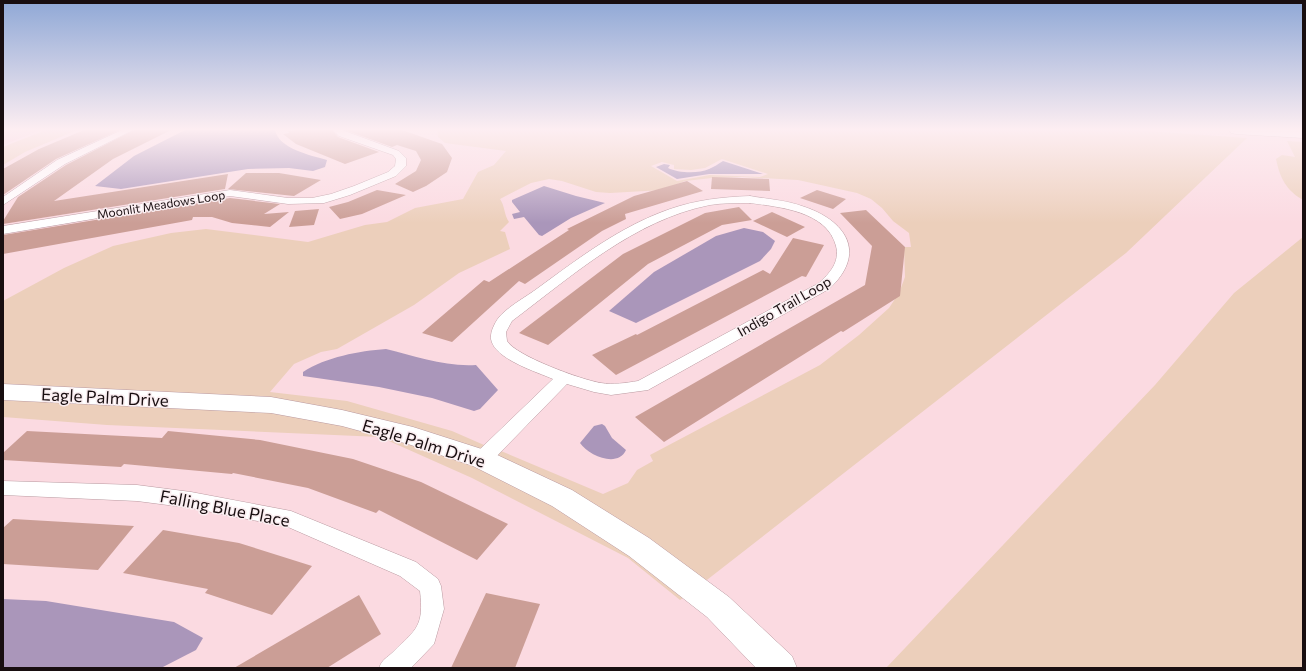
<svg xmlns="http://www.w3.org/2000/svg" width="1306" height="671" font-family="Commissioner,sans-serif">
<style>
.built{fill:#f6ccd6}
.green{fill:#eccfbb;fill-rule:evenodd}
.water{fill:#aa96ba}
.building{fill:#cb9e96}
.lines{fill:none;stroke-linecap:round;stroke-linejoin:round}
.street-casing{stroke:#ba9aa1;stroke-width:1}
.secondary-casing{stroke:#ba9aa1;stroke-width:1}
.highway-casing{stroke:#ba9aa1;stroke-width:1}
.street{fill:#fff;fill-rule:evenodd}
.secondary{fill:#fff;fill-rule:evenodd}
.highway{fill:#fff;fill-rule:evenodd}
.labels{text-anchor:middle;dominant-baseline:central;stroke-width:3;stroke-linejoin:round;paint-order:stroke}
.far-street-label{font-size:12px;fill:#180e10;stroke:#faedf0}
.street-label{font-size:14px;fill:#180e10;stroke:#faedf0}
.near-street-label{font-size:17px;fill:#180e10;stroke:#faedf0}
</style>
<rect width="100%" height="100%" fill="#fbdae1"/>
<polygon class="built" points="3,130 41,130 3,145"/>
<g class="green">
<polygon points="46,130 77,130 25,152 3,165 3,147"/>
<path d="M437 130H1133L1247 138 1126 253 703 583 496 456 501 451 603 494 628 483 637 470 653 461 650 455 820 365 859 335 889 308 899 293 905 277 904 247H911L909 233 893 221 882 208 871 199 857 193 798 180 742 177 712 178 685 181 663 190 610 193 596 192 562 181 549 179 531 183 500 199C505 206 504 215 509 222L500 231 505 232 510 249 459 273 414 305 337 349 321 352 294 364 270 392 347 401 452 431 484 445 479 450 347 412 3 387V301L64 268 113 246 171 233 206 229 308 242 365 225 387 222 415 208 463 199 478 172 494 165 506 151 445 143 438 137ZM722 159 768 174 760 177 710 175 677 181 651 166 662 162 674 165V169L691 170 705 168Z"/>
<path d="M1287 141 1303 142V200C1286 190 1280 178 1276 159L1282 155 1295 157Z"/>
<polygon points="1303,237 1303,668 886,668 1155,385 1234,293"/>
<polygon points="3,398 266,411 336,424 408,442 476,465 555,504 631,554 686,596 680,600 628,558 472,478 380,437 107,425 3,417"/>
</g>
<g class="water">
<path d="M185 130H275C279 149 310 155 327 160L325 167 313 171 289 168 248 169 121 189 95 186 134 156Z"/>
<path d="M723 161 763 174H709L677 179 656 167 664 164 670 165 668 168C678 173 698 174 709 169 714 167 718 164 723 161Z"/>
<polygon points="544,186 576,196 605,203 571,218 542,236 539,235 524,217 514,219 512,214 520,212 512,202 512,200"/>
<polygon points="744,228 763,232 775,241 771,249 760,261 636,323 609,311 654,272 716,236"/>
<path d="M386 349C415 356 445 367 476 365L498 390 480 409 474 411 432 398 379 387 303 376V372C326 357 359 351 386 349Z"/>
<path d="M602 424 605 426 612 438 626 450C618 468 589 456 580 443L594 426Z"/>
<polygon points="3,599 46,601 174,622 203,638 196,650 161,668 3,668"/>
</g>
<g class="building">
<polygon points="84,130 120,130 56,159 3,195 3,169 39,149"/>
<polygon points="134,130 171,130 113,159 54,201 228,174 225,189 3,224 3,221 18,197 66,165"/>
<polygon points="295,130 332,130 338,137 379,152 345,164 296,144 283,134 289,133 288,131"/>
<polygon points="345,130 402,130 442,144 452,158 447,172 426,186 413,192 395,184 416,171 421,160 416,151 397,145 392,147"/>
<polygon points="246,173 279,173 321,180 294,196 228,189"/>
<polygon points="712,177 769,179 770,191 711,189"/>
<polygon points="687,181 703,191 625,214 626,219 602,231 525,284 519,281 452,342 422,333 484,280 489,282 569,230 567,229 634,196"/>
<polygon points="377,190 406,195 362,214 340,219 329,207 348,202"/>
<polygon points="817,190 846,199 833,209 800,198"/>
<polygon points="230,198 280,204 264,214 289,212 270,227 232,223 212,217 193,217 192,220 3,254 3,235"/>
<polygon points="739,207 752,220 722,225 648,264 548,345 519,333 623,254 705,213"/>
<polygon points="319,209 314,225 289,227 295,211"/>
<polygon points="866,210 905,247 900,296 843,332 841,331 664,442 635,417 865,285 872,246 840,213"/>
<polygon points="772,212 805,227 787,237 753,221"/>
<polygon points="793,238 824,245 806,277 802,276 616,375 592,355 636,334 637,335 763,270 770,274"/>
<polygon points="27,431 162,438 168,431 260,440 353,459 421,482 508,524 477,560 379,510 376,513 308,488 233,473 232,474 124,464 121,467 3,460 3,453"/>
<polygon points="13,519 134,526 98,570 3,564 3,528"/>
<polygon points="163,530 239,543 312,566 272,615 205,593 208,589 123,573"/>
<polygon points="486,593 540,604 515,668 451,668"/>
<polygon points="359,595 381,634 327,668 234,668"/>
</g>
<g class="lines">
<g class="street-casing">
<g id="street">
<polygon points="122,130 133,130 65,164 3,205 3,197 57,160"/>
<polygon points="333,130 342,130 399,151 406,158 406,166 396,176 350,195 324,203 288,204 230,196 3,234 3,226 230,190 288,198 312,198 331,194 354,186 388,172 395,166 396,159 393,155 339,136"/>
<path d="M750 196C767 199 785 200 802 206 846 220 868 253 829 289L648 390 611 395 594 392 567 384 489 464 482 466 475 464 473 459 475 454 553 379C537 372 494 359 491 339 490 331 496 320 501 315 512 304 526 297 538 288 579 258 621 226 670 209 696 200 722 197 750 196ZM750 203C779 207 827 211 836 246 840 262 830 273 819 283L638 381C626 383 613 385 601 383 582 380 516 356 507 341L506 332 512 321C572 276 634 220 710 205 723 203 737 203 750 203Z"/>
<path d="M3 481 137 485 191 492 291 511 416 562 438 579 441 586 444 609 434 644 411 668H379C383 658 386 659 393 652 417 629 424 626 420 591L400 576 288 527 191 508 137 501 3 495Z"/>
</g>
</g>
<g class="secondary-casing">
<polygon id="secondary" points="3,384 271,397 342,410 413,427 491,452 572,490 649,538 729,597 792,656 797,668 756,668 707,617 629,556 552,506 473,466 408,444 342,426 271,413 3,400"/>
</g>
<g class="highway-casing">
<polygon id="highway" points="1229,130 1303,130 1303,138 1236,134 1231,133"/>
</g>
<use href="#street" class="street"/>
<use href="#secondary" class="secondary"/>
<use href="#highway" class="highway"/>
</g>
<linearGradient id="sky" x2="0" y2="1"><stop stop-color="#8fa8d6"/><stop offset="0.58" stop-color="#fdeef2"/><stop offset="1" stop-color="#fdeef2" stop-opacity="0"/></linearGradient>
<rect width="1306" height="223" fill="url(#sky)"/>
<g class="labels">
<g class="far-street-label">
<text transform="translate(161 204) rotate(-9)">Moonlit Meadows Loop</text>
</g>
<g class="street-label">
<text transform="translate(784 306) rotate(-30)">Indigo Trail Loop</text>
</g>
<g class="near-street-label">
<text transform="translate(105 397) rotate(3)">Eagle Palm Drive</text>
<text transform="translate(424 443) rotate(17)">Eagle Palm Drive</text>
<text transform="translate(225 508) rotate(11)">Falling Blue Place</text>
</g>
</g>
<rect width="1306" height="671" fill="none" stroke="#180e10" stroke-width="8"/>
</svg>
